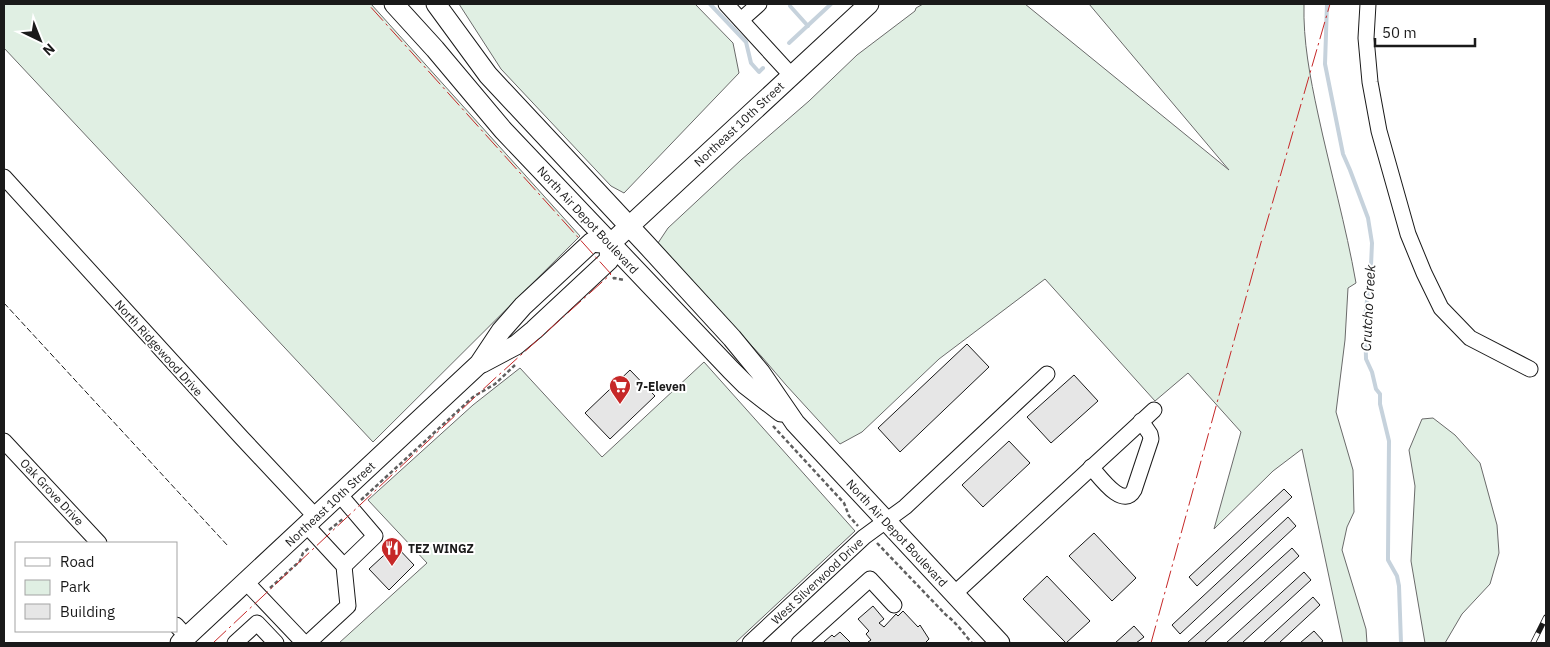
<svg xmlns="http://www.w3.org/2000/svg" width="1550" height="647" font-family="'IBM Plex Sans',sans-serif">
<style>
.green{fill:#e0efe3;stroke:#6a6a6a}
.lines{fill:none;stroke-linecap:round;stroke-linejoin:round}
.stream{stroke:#c6d2dc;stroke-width:4}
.building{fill:#e6e6e6;stroke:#1a1a1a}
.minor-casing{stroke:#1a1a1a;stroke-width:17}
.major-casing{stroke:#1a1a1a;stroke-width:21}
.path{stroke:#5f5f5f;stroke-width:2.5;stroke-dasharray:4 2.5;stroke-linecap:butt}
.minor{stroke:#fff;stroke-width:15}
.major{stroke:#fff;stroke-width:19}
.rail-casing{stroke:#1a1a1a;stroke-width:5.5}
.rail{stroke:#fff;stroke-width:4;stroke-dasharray:11;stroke-linecap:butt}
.fence{stroke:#1a1a1a;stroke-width:1;stroke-dasharray:6 2.5;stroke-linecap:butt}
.power{stroke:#c62828;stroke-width:1;stroke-dasharray:18 4 2.5 4;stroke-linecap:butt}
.labels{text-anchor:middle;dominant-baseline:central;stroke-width:4;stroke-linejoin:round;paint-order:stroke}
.street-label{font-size:12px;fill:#1a1a1a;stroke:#fff}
.poi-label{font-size:12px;font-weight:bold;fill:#1a1a1a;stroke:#fff;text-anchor:start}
.water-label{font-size:14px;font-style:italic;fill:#1a1a1a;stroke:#fff}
</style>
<rect width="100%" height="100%" fill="#fff"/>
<g class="green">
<polygon points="4,4 371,4 580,236 373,442 4,48"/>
<polygon points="459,4 695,4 733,43 739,73 624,193 611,186 501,69"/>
<path d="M923 4H1025L1229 170 1089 4H1304C1303 41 1310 77 1318 114 1330 170 1346 226 1356 283L1348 288 1345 340 1336 412 1353 470 1354 512 1347 527 1342 550 1366 629 1367 643H1343L1302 449 1273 471 1214 529 1241 432 1188 373 1155 401 1045 279 939 359 862 432 840 444 786 385 762 357 658 243 668 228 741 160 809 101 857 55 915 11 916 8Z"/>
<polygon points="704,362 855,531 735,643 339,643 427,563 368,500 473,405 520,368 602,457"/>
<polygon points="1433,418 1455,435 1480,463 1497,525 1499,553 1490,584 1462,614 1445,643 1425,643 1411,561 1415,486 1409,450 1422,419"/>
</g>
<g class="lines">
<g class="stream">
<polyline points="710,4 746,42 751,63 759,72 763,68"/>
<polyline points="1327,4 1325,64 1343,154 1350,170 1368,218 1372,243 1371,266 1365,318 1366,359 1372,372 1376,389 1380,394 1380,404 1389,441 1388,556 1388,560 1397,576 1399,586 1401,643"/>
<polyline points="790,6 808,26"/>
<polyline points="789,43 831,4"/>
</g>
</g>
<g class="building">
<polygon points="967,344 989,367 900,452 878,428"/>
<polygon points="630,370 655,396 610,439 585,413"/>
<polygon points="1074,375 1098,401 1051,443 1027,417"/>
<polygon points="1009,441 1030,463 983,507 962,485"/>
<polygon points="1284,489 1292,497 1197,586 1189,577"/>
<polygon points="1288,517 1296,526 1180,634 1172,625"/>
<polygon points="1094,533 1136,578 1112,601 1069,556"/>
<polygon points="395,545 414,565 389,590 369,569"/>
<polygon points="1292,548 1299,556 1204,643 1187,643"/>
<polygon points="1304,572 1311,580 1242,643 1226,643"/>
<polygon points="1047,576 1090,621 1066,643 1023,599"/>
<polygon points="1313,597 1320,605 1279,643 1263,643"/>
<polygon points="873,606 884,619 879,623 884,627 896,614 898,616 903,611 918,627 920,625 929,639 925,643 869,643 868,642 871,640 866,634 869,631 858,619"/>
<polygon points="1134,626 1144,637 1136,643 1115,643"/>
<polygon points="1314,631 1323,641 1320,643 1300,643"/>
<polygon points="840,632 851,643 826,643 824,642 832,635 834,637"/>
</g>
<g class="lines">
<g class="minor-casing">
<g id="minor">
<polyline points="726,4 791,75"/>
<polyline points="1368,4 1366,38 1370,82 1379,131 1408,234 1424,273 1441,308 1470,338 1530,369"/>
<polyline points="741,20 759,4"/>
<polyline points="4,177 241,437 316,517"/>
<polyline points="4,441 99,543"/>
<path d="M1091 467C1100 477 1123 510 1134 490L1151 439 1150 434 1141 421"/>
<polyline points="340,495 375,536 344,566"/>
<polyline points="307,526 344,566 348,606 308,643"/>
<polyline points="246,582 304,643"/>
<polyline points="954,594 1154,410"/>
<polyline points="176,625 187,637"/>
<polyline points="235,643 257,623 276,643"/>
<polyline points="750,643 864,537 905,507 1047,374"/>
<polyline points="799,643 870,579 894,605"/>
</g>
</g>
<g class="major-casing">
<g id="major">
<polyline points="394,4 435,49 503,130 731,370 746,385 781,412"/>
<polyline points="436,4 488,75 644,242 732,338 760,372 795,423 1000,643"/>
<polyline points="482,363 516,345 534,330 609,260 610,244 869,4"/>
<polyline points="180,643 479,364 501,331 523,306 592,242 610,244"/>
</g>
</g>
<g class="path">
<polyline points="613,279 614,278 624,280"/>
<polyline points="773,426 844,503 849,516 858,526"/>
<polyline points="361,500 473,397 495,384 515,365"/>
<polyline points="329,530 344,518"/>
<path d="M877 543 946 615C957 623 963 633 972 643"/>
<polyline points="270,588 300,561 303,553 310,547"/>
</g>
<use href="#minor" class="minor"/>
<use href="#major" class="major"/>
<g class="rail-casing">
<polyline id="rail" points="1533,643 1546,617"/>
</g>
<use href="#rail" class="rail"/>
<polyline class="fence" points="4,303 228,546"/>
<g class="power">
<polyline points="213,643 492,381 611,274 368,4"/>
<polyline points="1151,643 1262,239 1330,4"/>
</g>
</g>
<defs>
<g id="supermarket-pin" transform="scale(1.125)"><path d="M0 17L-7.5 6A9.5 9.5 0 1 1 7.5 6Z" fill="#c62828" stroke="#fff"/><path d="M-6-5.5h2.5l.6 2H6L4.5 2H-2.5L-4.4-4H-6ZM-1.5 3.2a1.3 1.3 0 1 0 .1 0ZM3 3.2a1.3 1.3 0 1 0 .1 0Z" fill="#fff"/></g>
<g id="restaurant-pin" transform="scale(1.125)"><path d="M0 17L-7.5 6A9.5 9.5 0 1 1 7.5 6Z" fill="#c62828" stroke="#fff"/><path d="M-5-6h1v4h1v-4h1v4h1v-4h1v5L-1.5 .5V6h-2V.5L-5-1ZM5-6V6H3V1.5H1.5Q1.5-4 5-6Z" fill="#fff"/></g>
</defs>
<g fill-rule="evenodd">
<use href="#supermarket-pin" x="620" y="386"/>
<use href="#restaurant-pin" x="392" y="548"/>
</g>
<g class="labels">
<g class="street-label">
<text transform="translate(739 124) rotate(-43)">Northeast 10th Street</text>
<text transform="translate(588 220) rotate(47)">North Air Depot Boulevard</text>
<text transform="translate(159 348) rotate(48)">North Ridgewood Drive</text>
<text transform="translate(52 492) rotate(47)">Oak Grove Drive</text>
<text transform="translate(330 504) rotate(-43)">Northeast 10th Street</text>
<text transform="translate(897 533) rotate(47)">North Air Depot Boulevard</text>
<text transform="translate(817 581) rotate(-43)">West Silverwood Drive</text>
</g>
<g class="poi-label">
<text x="636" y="386">7-Eleven</text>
<text x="408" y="548">TEZ WINGZ</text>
</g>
<g class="water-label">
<text transform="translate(1368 308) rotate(-87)">Crutcho Creek</text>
</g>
</g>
<rect width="1550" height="647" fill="none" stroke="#1a1a1a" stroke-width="10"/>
<rect x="15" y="542" width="162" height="90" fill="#ffffff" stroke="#a3a3a3"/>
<rect x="25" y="558" width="25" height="8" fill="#ffffff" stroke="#a3a3a3"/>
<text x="60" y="567" font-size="15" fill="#1a1a1a">Road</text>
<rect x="25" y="580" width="25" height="15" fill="#e0efe3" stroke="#a3a3a3"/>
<text x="60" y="592" font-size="15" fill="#1a1a1a">Park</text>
<rect x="25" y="604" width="25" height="15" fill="#e6e6e6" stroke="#a3a3a3"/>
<text x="60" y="617" font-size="15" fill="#1a1a1a">Building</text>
<g transform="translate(40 40) rotate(137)" stroke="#ffffff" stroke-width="4" paint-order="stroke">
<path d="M0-4L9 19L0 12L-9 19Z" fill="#1a1a1a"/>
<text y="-8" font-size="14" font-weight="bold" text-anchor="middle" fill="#1a1a1a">N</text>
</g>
<path d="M1375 38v8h100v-8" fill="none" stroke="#1a1a1a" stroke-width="2.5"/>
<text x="1382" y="38" font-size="15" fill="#1a1a1a" stroke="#ffffff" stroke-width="4" paint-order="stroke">50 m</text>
</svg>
